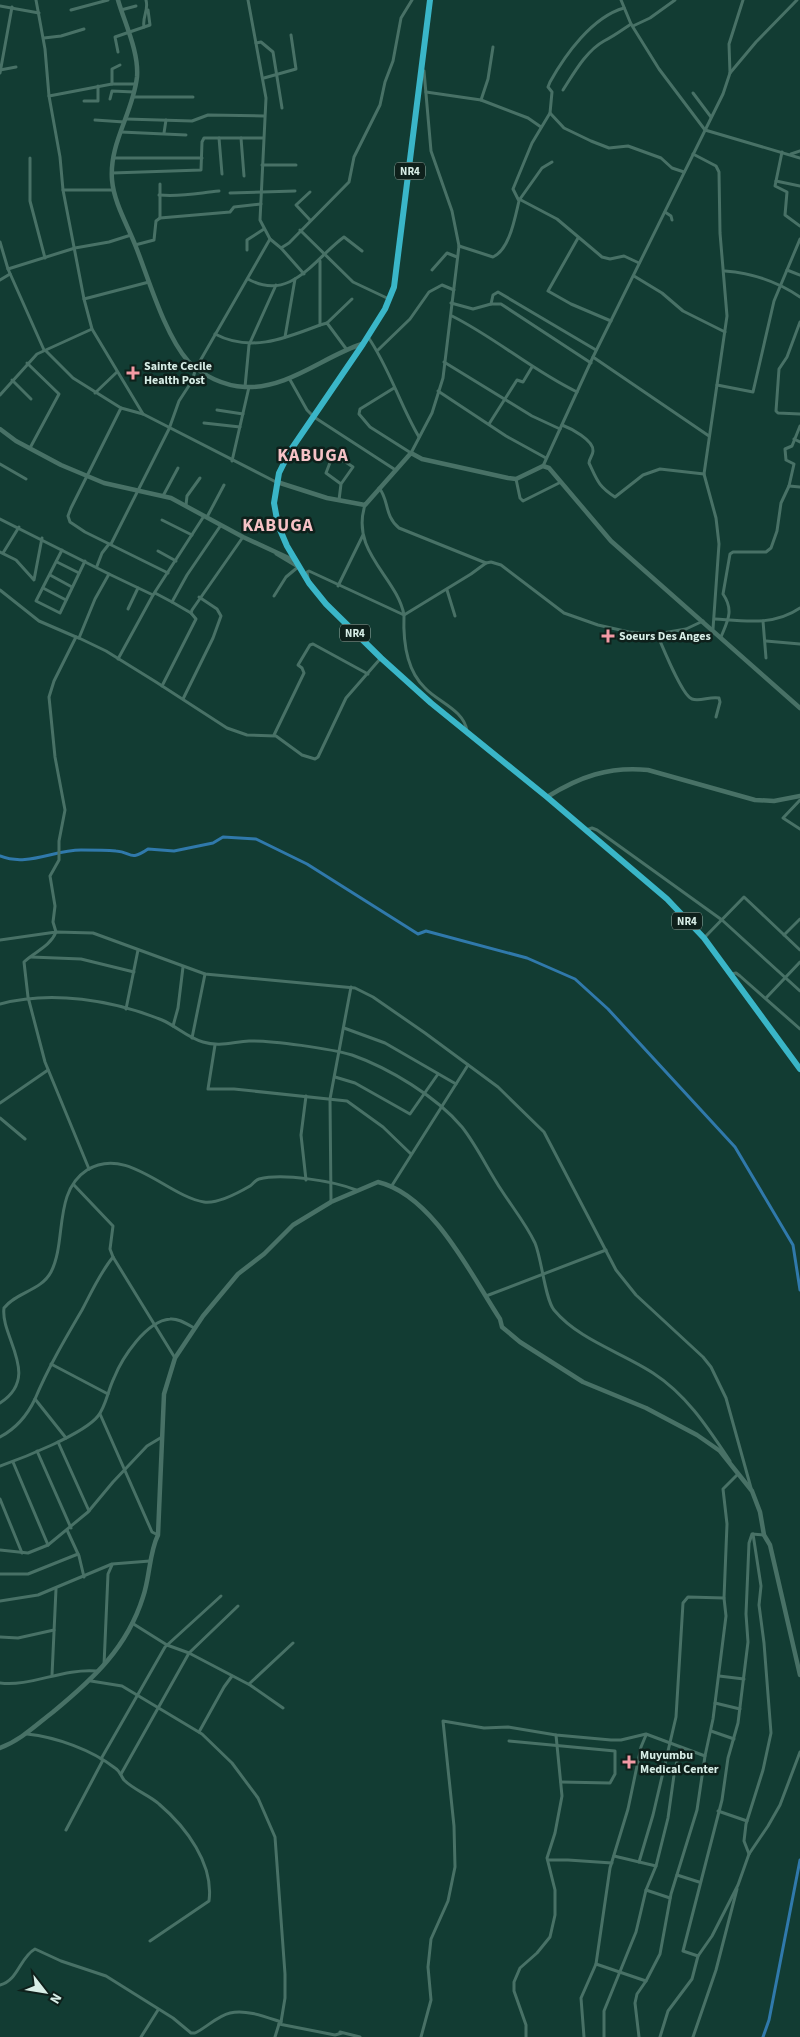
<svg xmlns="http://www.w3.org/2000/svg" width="800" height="2037" font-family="'Source Sans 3',sans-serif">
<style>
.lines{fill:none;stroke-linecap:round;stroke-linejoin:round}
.canal{stroke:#3079ab;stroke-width:3}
.street{stroke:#487166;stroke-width:3}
.secondary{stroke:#487166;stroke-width:4.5}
.highway{stroke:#3ab6c8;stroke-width:6}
.poi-dot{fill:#f49aa5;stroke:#0e201b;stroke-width:2}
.labels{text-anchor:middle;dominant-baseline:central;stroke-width:5;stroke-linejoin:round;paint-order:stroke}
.shield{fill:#0e201b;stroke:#9bb0a9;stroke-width:1}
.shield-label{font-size:11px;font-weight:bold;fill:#d7ede6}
.poi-label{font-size:12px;font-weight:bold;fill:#d7ede6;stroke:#0e201b;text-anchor:start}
.district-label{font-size:18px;font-weight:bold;letter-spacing:1px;fill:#f6c2c6;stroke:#0e201b}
</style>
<rect width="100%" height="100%" fill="#123c33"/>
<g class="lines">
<g class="canal">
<path d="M0 856C27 867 53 850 81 850 92 850 105 850 116 851 132 852 129 862 148 849L174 851 213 843 223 837 256 839 307 864 418 934 426 931 527 958 575 979 608 1009 735 1147 793 1245 800 1290"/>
<polyline points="763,2037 769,2020 800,1860"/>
</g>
<g class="street">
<polyline points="36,0 45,49 49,96 60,157 63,190 84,299 92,329 143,414 276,482"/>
<polyline points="621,0 631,24 659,69 705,130 800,158"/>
<polyline points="0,6 39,13"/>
<polyline points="71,10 108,0"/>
<polyline points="121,10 136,6"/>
<polyline points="633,26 650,18 675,0"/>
<path d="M144 27C142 16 149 11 146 0"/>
<polyline points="44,38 61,36 84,29"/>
<polyline points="256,43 261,42 273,52 282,108"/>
<polyline points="118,52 115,37 150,25 148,10"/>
<polyline points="120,65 112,69 112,84 135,84"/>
<polyline points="0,70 16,67"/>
<polyline points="0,73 12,7"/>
<polyline points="730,73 756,42 797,0"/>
<polyline points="264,78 296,69 291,35"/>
<path d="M563 90C574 73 586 51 604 41 614 36 622 30 631 24"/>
<polyline points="426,92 481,100 528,118 541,127"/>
<polyline points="693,93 711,117"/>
<polyline points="49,96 112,84"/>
<polyline points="133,97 193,97"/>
<polyline points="110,99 112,91 134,92"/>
<polyline points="481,100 488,79 493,47"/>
<polyline points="84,101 98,101 98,86"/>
<polyline points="550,113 564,128 591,141 609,148 628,146 661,158 672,168 684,172"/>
<polyline points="126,119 192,121 208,115 264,116"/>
<polyline points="95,120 124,122"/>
<polyline points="121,132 186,135"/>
<polyline points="164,133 166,120"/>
<polyline points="219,138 222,174"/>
<polyline points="241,138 244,176"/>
<polyline points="782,152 775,186 787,192 785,215 800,226"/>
<polyline points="693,154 716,166 719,172 720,233 727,316 704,474 716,518 719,544 713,629"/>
<polyline points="791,154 800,151"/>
<polyline points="30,158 30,201 45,258"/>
<polyline points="113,158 202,158"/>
<polyline points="262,165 296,165"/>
<polyline points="112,173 201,170 202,142 204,138 263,138"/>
<polyline points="776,181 800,186"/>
<polyline points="160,184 160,218"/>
<polyline points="63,190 113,190"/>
<polyline points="310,192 296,205 310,220"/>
<polyline points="230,193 295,191"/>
<path d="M159 195C183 197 198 193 219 191"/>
<polyline points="519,199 557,219 602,257 610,259 624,256 639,263"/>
<polyline points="520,199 542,168 552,162"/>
<polyline points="665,212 671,216 672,220"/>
<polyline points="300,230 353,282 389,299"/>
<polyline points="578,238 548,291 571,304 611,321"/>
<polyline points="270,239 281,248 304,274"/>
<polyline points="0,242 8,269 44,350"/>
<polyline points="135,245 154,240 156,221 160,218 230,212 234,207 261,204"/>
<path d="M459 246 493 257C510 249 515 217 519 201L513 189 532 143 550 113 552 92 548 87 550 82C565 55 592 17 624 8"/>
<polyline points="281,248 289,243 349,182 354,157 380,105 385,82 393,61 401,18 412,0"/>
<polyline points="247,250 247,240 264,229"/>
<polyline points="8,269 75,248 109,242 131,235"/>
<polyline points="432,270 447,253 457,257"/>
<polyline points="787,270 800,275"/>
<path d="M725 271C751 273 778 282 800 297"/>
<polyline points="634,276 662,293 683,311 725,332"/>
<path d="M248 279C291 303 315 258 344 237L362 251"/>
<polyline points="0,280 10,274"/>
<polyline points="84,299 149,282"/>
<polyline points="451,303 473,309 491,304 493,295 498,292 596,350"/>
<polyline points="491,304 501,304 591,363"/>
<path d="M452 316C496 338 533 371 577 392"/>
<polyline points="800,322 787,357 779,369 776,411 778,413 800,414"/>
<polyline points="327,323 352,299"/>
<polyline points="320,325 327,323 347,350"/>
<path d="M215 334C251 353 286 338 320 325V261"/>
<polyline points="285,337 295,279"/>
<path d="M368 337C389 367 400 405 419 437"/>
<polyline points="378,350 410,319 429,292 442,285 454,290"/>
<polyline points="46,351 73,378 121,408 71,508 68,516 70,522 85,532 168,573"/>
<polyline points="593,357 709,436"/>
<polyline points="444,362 532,416 560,429"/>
<polyline points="27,363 59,394 30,448"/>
<polyline points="289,378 307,410 314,417 394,469"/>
<polyline points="12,380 31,399"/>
<polyline points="717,385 753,392 774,301 800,239"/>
<polyline points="245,387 249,345 276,285"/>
<polyline points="394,388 360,409 359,414 370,427 411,453 432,413 443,378 459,246 452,211 431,151 424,71"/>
<polyline points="438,391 506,436 546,458"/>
<polyline points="95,393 117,372"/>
<polyline points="0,395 37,354 92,329"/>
<polyline points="121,408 143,414"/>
<polyline points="217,410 243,414"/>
<polyline points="204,423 240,427"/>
<polyline points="489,424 517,380 523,382 532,367"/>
<path d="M562 425C570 428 594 440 593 451 593 455 589 459 589 463 597 480 598 486 615 497L643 475 660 469 704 474"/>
<polyline points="794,439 800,442"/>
<polyline points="232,461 249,387"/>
<polyline points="0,464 26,479"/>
<polyline points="543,466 593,357 723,94 730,73 729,44 743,0"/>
<polyline points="516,479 520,498 523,501 561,482"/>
<polyline points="789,486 800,487"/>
<path d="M379 488C389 499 384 516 399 528L486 563"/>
<polyline points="163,496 178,468"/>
<polyline points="339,500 341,484 353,467 344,461 331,460 326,473 341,484"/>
<polyline points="186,505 187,496 200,478"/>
<path d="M365 505C350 552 397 577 404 615L471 574 486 563 491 562 501 565 564 613 598 625 629 632 657 634 686 629 703 621"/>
<polyline points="207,517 224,485"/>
<polyline points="0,519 109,574 95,599 79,638 76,637 54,681 49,697 55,757 65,810 59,841 59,860 50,876 55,906 53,922 56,932 0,940"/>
<polyline points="162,520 192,535"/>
<polyline points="111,544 169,429 179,401 192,381 196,368 270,239 260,220 266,98 248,0"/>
<polyline points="62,550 36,601 60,613 85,561"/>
<polyline points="158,551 176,561"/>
<polyline points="0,552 16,560 34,580 42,538"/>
<polyline points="3,553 19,527"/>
<polyline points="276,554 296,566"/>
<polyline points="57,562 79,573"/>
<polyline points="97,566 102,553 109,544"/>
<polyline points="109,574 153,595"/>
<polyline points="50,575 72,587"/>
<path d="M308 578 307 572 309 571 404 615C403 640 406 670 425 688 438 702 464 710 467 731"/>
<polyline points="338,586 363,535"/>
<polyline points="43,588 66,600"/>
<polyline points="0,590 39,621 76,637"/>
<polyline points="447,590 455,616"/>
<polyline points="155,593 172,602"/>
<polyline points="274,596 286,577 298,567"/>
<polyline points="128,609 138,588"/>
<polyline points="191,613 172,602 187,575 221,525"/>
<path d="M715 619C745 621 774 626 800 608"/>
<polyline points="763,621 766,658"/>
<path d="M657 634C662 645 682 696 692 699 700 702 710 696 719 698L720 702 716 717"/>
<path d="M721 637C728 620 734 610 723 594L730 554 733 552H766L771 548 777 531 781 503 789 486 794 464 786 460 785 449 792 446 800 426"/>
<polyline points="79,638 106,651 156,682 227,728 247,735 276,736 302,755 315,759 318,757 346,698 380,659"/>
<polyline points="766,641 800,644"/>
<polyline points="118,659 153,595 204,516"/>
<polyline points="162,686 196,619 191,613 192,610 243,537"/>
<polyline points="183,699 213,638 221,616 217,609 199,597"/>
<polyline points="274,735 304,673 302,668 298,665 310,645 313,644 368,674"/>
<polyline points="800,800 783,818 800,829"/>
<polyline points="586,830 592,828 597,830 722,920 800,991"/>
<polyline points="784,935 800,919"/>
<polyline points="705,937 744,897 800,950"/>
<polyline points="31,957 81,959 134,972"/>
<polyline points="731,974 736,973 740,976 800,1029"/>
<polyline points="766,998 800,962"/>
<path d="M0 1004C51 990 113 1000 162 1020 176 1026 188 1038 203 1042 219 1047 233 1042 249 1041 271 1040 332 1049 352 1055 389 1068 437 1097 462 1127 477 1146 488 1170 502 1191 513 1208 526 1224 535 1243 542 1260 545 1299 554 1310 579 1340 621 1352 653 1373 687 1395 708 1428 730 1461"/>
<polyline points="126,1009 138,950"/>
<polyline points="173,1026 178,1008 183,967"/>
<polyline points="344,1028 385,1043 456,1084"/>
<polyline points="192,1038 205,974"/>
<polyline points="215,1045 208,1089 234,1089 347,1101 383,1127 411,1154"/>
<polyline points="335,1077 355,1083 410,1114 438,1074"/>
<polyline points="0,1103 48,1070"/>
<polyline points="0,1118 25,1139"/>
<path d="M89 1169 45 1062 28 997 24 962C34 952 50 947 56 932L93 933 205 974 355 988 373 997 425 1033 498 1087 544 1132 616 1270 636 1295 703 1357 711 1367 726 1398 751 1488"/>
<polyline points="306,1180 301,1135 306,1096"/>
<polyline points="74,1185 113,1226 110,1249 113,1257 175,1358"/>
<polyline points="391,1187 468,1065"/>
<polyline points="331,1201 330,1099 351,987"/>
<polyline points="486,1296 606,1250"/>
<polyline points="51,1364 108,1394"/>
<path d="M0 1403C42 1376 0 1337 4 1308 16 1292 41 1291 51 1272 67 1241 53 1192 87 1170 127 1145 167 1196 204 1202 218 1204 238 1193 250 1186 253 1184 255 1180 259 1179 283 1173 334 1181 356 1190"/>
<polyline points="100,1414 152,1532 158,1535"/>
<path d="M0 1437C17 1428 27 1416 35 1399"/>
<path d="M66 1438 35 1399C48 1368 65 1339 82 1310 92 1291 100 1273 113 1257"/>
<polyline points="58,1442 89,1511"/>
<polyline points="37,1451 71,1528"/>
<polyline points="13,1462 48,1545"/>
<path d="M0 1466C23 1458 84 1434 98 1416 106 1406 108 1390 114 1378 122 1358 146 1321 170 1319 178 1318 187 1324 194 1328"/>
<polyline points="0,1499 22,1553"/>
<polyline points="67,1530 79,1556 84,1577"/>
<polyline points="0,1550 28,1553 48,1545 88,1512 113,1482 147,1446 162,1437"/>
<polyline points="0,1574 28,1574 78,1554"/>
<polyline points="0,1601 38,1595 112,1564 150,1561"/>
<polyline points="132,1623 167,1645 189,1653 250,1685 283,1708"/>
<polyline points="0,1637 18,1638 54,1630"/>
<polyline points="104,1665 108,1574 112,1565"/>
<polyline points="52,1675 56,1589"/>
<polyline points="719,1676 744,1679"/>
<polyline points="91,1681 122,1686 202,1734 232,1763 258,1798 275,1837 285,1974 285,1998 281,2022"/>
<path d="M0 1683C31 1687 62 1668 97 1671"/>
<polyline points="249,1684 293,1643"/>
<polyline points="715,1703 740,1709"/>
<polyline points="711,1731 734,1739"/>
<polyline points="199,1732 224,1687 232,1676"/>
<path d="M27 1734C56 1737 92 1750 115 1768 120 1771 121 1776 124 1780 134 1790 149 1795 159 1804 186 1827 214 1864 209 1901L150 1941"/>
<polyline points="509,1741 615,1751 615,1774 610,1783 561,1782"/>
<polyline points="101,1759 165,1647 221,1596"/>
<polyline points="121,1774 189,1653 238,1606"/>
<polyline points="718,1811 747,1821"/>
<polyline points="66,1830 103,1760"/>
<polyline points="749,1854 744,1841 746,1824 763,1770 771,1733 764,1643 759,1605 761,1586 753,1534"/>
<polyline points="614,1856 656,1866"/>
<polyline points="548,1860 568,1860 612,1863"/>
<polyline points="639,1862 653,1815 676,1717 683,1603 688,1597 724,1598"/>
<polyline points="677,1875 699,1882"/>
<polyline points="646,1890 670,1898"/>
<polyline points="698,1956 683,1951 722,1800 728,1758 738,1723 748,1642 746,1614 749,1543 752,1534 764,1535"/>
<polyline points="596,1964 646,1981"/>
<path d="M0 1985C18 1981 20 1957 35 1949L61 1961 106 1976 173 2018 191 2033H195C206 2028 217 2016 230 2013 246 2009 266 2017 281 2022L279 2024 335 2035 342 2033 340 2032 360 2037"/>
<polyline points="141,2037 158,2010"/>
<polyline points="275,2037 279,2024"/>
<polyline points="421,2037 431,2000 428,1967 431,1939 448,1901 455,1867 454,1826 443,1721 484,1728 508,1727 556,1735 611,1740 621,1740 646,1734 705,1756"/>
<polyline points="526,2037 526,2025 514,1991 514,1982 520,1968 537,1953 550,1937 555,1915 555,1890 547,1858 555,1833 562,1796 556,1735"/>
<polyline points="584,2037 581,1998 596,1964 610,1868 628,1809 641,1747 646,1735"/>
<polyline points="604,2037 604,2011 636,1932 646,1890 656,1866 668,1818 675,1768 681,1749"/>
<polyline points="639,2037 635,2003 637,1994 646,1981 660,1954 671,1894 697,1810 705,1756 713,1719 726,1616 724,1598 727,1524 723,1489 737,1475"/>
<polyline points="660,2037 668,2011 692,1979 698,1956 712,1936 738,1885 749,1854 768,1826 780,1805 800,1752"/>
<polyline points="693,2037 716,1970 737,1889"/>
</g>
<g class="secondary">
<path d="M118 0C125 24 139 52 137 77 133 113 109 143 112 180 114 203 128 226 136 247 149 280 165 335 188 361 203 376 224 386 245 387 288 389 324 356 362 344"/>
<polyline points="0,429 16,441 61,465 104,483 171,498 243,537 295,561"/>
<polyline points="277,482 327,498 365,505 411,453 422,459 508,478 516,479 543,466 549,468 611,541 800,708"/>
<path d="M547 797C579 777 609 766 648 770L755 800 774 801 800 796"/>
<path d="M0 1748C21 1740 36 1725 53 1712 93 1679 127 1648 143 1597 150 1577 149 1553 158 1535L164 1394 175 1358 203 1316 238 1274 264 1254 293 1225 331 1202 378 1182C433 1195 471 1275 500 1319L502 1327 520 1342 583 1382 646 1408 697 1435 720 1451 752 1491 760 1512 764 1535 770 1545 800 1675"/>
</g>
<polyline class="highway" points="430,0 394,287 385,309 363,344 290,451 279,473 274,503 278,525 287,546 309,583 326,604 381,658 431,703 547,797 667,899 704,938 800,1069"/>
</g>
<g class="poi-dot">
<path d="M130.5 365.5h5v5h5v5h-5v5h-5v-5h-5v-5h5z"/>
<path d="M605.5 628.5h5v5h5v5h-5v5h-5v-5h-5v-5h5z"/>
<path d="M626.5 1754.5h5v5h5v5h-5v5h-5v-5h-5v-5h5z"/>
</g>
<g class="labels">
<g class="shield">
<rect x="395" y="162.5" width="30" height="17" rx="4"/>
<rect x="340" y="624.5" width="30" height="17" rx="4"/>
<rect x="672" y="912.5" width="30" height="17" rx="4"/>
</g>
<g class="shield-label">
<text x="410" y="171">NR4</text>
<text x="355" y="633">NR4</text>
<text x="687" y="921">NR4</text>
</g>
<g class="poi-label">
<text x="144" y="366">Sainte Cecile<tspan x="144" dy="14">Health Post</tspan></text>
<text x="619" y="636">Soeurs Des Anges</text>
<text x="640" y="1755">Muyumbu<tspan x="640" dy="14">Medical Center</tspan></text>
</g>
<g class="district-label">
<text x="313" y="455">KABUGA</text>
<text x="278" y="525">KABUGA</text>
</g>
</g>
<g transform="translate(45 1992) rotate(121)" stroke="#0e201b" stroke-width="4" paint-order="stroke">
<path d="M0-4L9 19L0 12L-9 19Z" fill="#d7ede6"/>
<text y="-8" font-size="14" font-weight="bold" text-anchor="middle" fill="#d7ede6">N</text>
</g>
</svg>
